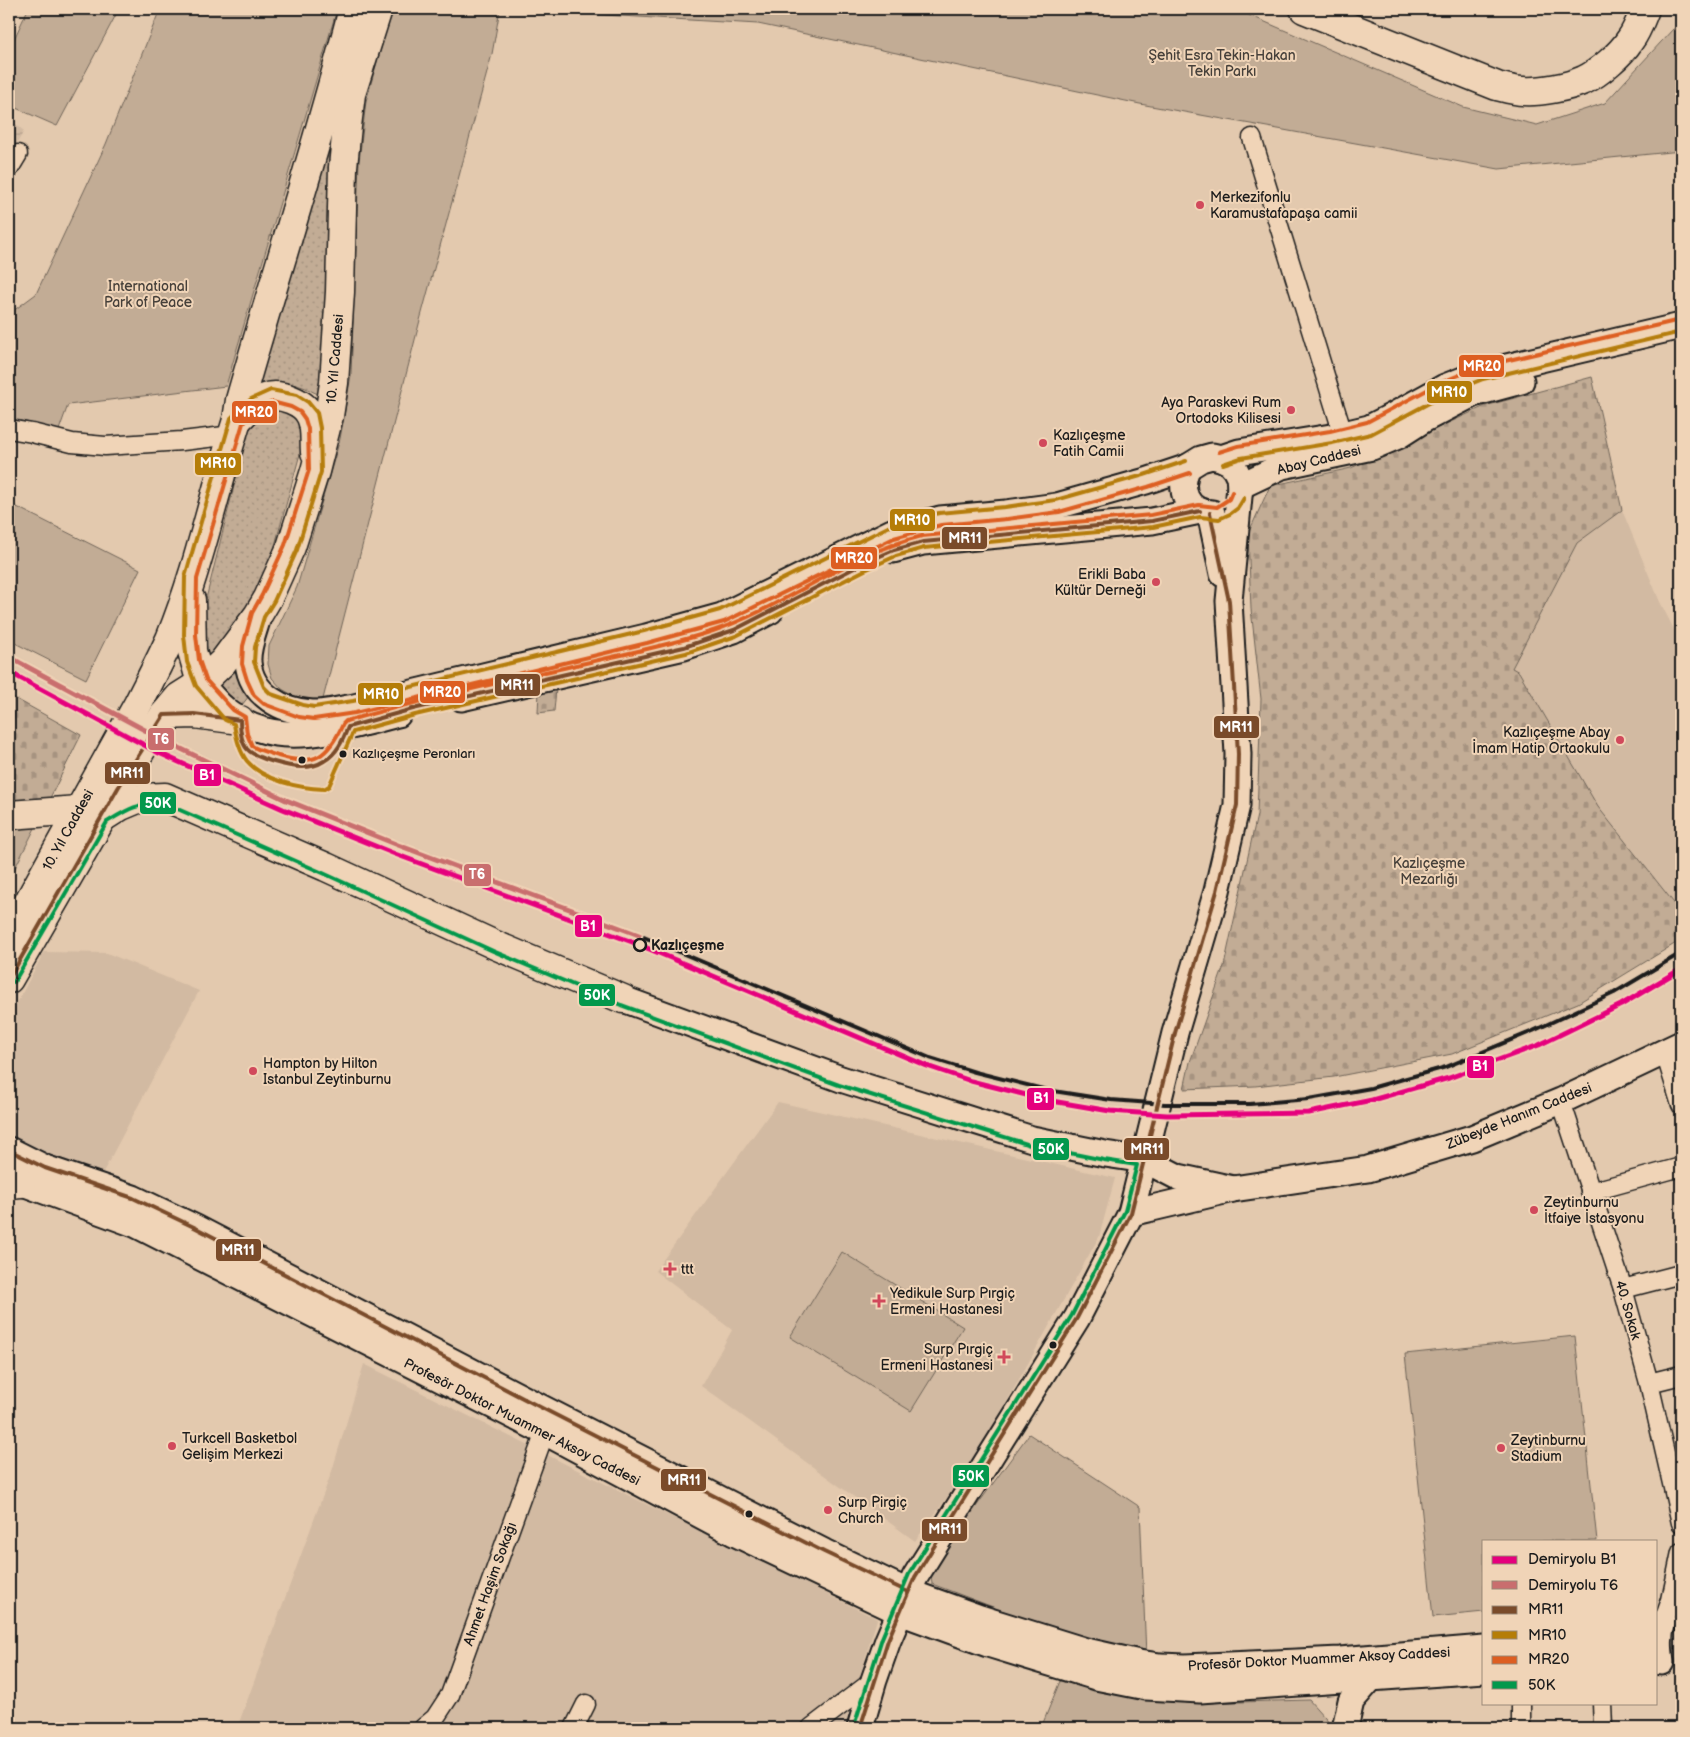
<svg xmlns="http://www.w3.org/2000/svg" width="1690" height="1737" font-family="'Balsamiq Sans',sans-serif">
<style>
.built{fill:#d2baa2}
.industrial{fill:url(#industrial-grid)}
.grass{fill:url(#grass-dots);stroke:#6f6458}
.cemetery{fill:url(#cemetery-stones);stroke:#6f6458}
.park{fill:#c2ac95;stroke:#6f6458}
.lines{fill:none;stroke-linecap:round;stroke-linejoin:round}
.street-casing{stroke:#1c1c1c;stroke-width:21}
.secondary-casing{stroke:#1c1c1c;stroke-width:29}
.primary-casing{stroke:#1c1c1c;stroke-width:31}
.highway-casing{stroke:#1c1c1c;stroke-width:31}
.street{stroke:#f0d4b7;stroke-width:18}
.secondary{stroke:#f0d4b7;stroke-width:25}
.primary{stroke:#f0d4b7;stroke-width:28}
.highway{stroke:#f0d4b7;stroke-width:28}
.rail{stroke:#1c1c1c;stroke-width:4}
.bus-1-casing{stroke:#f0d4b7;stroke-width:8}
.bus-2-casing{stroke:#f0d4b7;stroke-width:8}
.bus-3-casing{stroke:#f0d4b7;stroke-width:8}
.bus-4-casing{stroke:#f0d4b7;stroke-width:8}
.bus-1{stroke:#7a4b2a;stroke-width:4}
.bus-2{stroke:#b57d08;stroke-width:4}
.bus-3{stroke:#dd5e21;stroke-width:4}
.bus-4{stroke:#03984c;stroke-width:4}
.rail-1-casing{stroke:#f0d4b7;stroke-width:9}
.rail-2-casing{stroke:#f0d4b7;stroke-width:9}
.rail-1{stroke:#e5007d;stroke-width:5}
.rail-2{stroke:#c96e6e;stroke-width:5}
.poi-dot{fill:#d1495b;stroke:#f0d4b7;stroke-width:2}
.bus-dot{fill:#1c1c1c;stroke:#f0d4b7;stroke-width:2}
.stop-dot{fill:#f0d4b7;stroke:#1c1c1c;stroke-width:2.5}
.labels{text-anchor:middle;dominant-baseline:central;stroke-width:4;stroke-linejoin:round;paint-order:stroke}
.bus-label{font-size:13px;fill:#1c1c1c;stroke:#f0d4b7;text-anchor:start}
.park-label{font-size:14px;fill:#46403a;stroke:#f0d4b7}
.poi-label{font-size:14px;fill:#1c1c1c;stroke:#f0d4b7;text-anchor:start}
.street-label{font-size:14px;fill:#1c1c1c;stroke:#f0d4b7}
.stop-label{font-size:14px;font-weight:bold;fill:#1c1c1c;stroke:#f0d4b7;text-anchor:start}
.line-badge{stroke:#f0d4b7;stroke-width:2}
.badge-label{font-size:14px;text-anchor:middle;font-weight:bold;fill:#fff}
</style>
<defs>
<pattern id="industrial-grid" width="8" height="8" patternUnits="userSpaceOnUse" patternTransform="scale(1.25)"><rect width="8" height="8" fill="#d2baa2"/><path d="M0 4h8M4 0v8" fill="none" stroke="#b49f8b"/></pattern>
<pattern id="grass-dots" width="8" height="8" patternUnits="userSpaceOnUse" patternTransform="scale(1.25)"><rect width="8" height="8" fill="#c2ac95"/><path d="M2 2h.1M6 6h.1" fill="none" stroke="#a69380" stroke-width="1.8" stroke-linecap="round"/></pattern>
<pattern id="cemetery-stones" width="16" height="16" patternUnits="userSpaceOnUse" patternTransform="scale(1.25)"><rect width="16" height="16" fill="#c2ac95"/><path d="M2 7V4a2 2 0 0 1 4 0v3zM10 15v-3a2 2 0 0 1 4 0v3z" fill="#a69380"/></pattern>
</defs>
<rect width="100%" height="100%" fill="#e3c9ae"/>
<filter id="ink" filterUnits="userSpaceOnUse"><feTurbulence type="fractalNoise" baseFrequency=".02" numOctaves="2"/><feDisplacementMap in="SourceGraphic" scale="10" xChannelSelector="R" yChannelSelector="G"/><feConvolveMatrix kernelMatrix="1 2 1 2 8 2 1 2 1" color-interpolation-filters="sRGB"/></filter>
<g filter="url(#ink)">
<g class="built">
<polygon points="1622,510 1660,602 1681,643 1681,912 1598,807 1519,673 1511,668 1577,543"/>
<polygon points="44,952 107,953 199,991 101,1176 37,1151 9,1137 9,1018"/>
<polygon points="778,1102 1115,1178 1099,1237 998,1417 962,1477 915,1541 701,1386 732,1330 655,1271"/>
<polygon points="364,1364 877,1619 844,1728 237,1728 332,1471"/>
</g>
<polygon class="industrial" points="9,119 24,131 9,157"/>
<g class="grass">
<path d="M334 101 328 289 321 394C314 394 310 389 303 387 288 382 272 382 256 383Z"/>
<path d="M278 408C298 416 302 422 303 443L266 578 255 604 206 665 204 607 248 430C254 415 263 411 278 408Z"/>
<polygon points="239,671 249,696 238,710 214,689 229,673"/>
</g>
<g class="cemetery">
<polygon points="1592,377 1622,510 1577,543 1512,668 1519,672 1598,807 1681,912 1681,940 1578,1003 1452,1054 1334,1077 1255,1086 1184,1089 1190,1062 1224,966 1257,815 1261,699 1251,609 1248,534 1270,486 1351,468 1485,406"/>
<polygon points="556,689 554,711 538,713 539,691"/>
<polygon points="9,695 81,735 50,798 9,800"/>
</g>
<g class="park">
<polygon points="28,9 119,9 57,126 9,105 9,50"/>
<polygon points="160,9 337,9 226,386 68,405 59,430 14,419 9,420 9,314 36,294 106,144"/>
<polygon points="392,9 500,9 492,54 419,324 323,699 308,699 294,696 282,689 272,678 268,664 269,646 297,587 340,439 351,375 359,162 366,101"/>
<polygon points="501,9 1235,9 1463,107 1537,125 1605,103 1673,29 1681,30 1681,151 1499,169 1140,104 758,24"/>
<polygon points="9,503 140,569 86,679 9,640"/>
<polygon points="36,826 9,880 9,828"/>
<polygon points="842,1252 963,1327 911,1411 790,1337"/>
<polygon points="1575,1336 1597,1541 1484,1541 1484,1612 1433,1617 1405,1354"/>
<polygon points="1029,1434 1140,1507 1146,1656 1046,1627 932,1584 930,1570"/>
<polygon points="1060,1681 1107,1693 1205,1703 1309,1700 1332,1726 1332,1728 1041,1728"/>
</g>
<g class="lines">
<g class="street-casing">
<g id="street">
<polyline points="1252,138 1343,434"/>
<polyline points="9,169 18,154"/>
<polyline points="9,429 32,433 72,443 105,446 182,441 233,435"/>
<polyline points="1665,1053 1681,1105"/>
<polyline points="1561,1101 1623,1289 1649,1383 1681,1523"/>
<polyline points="1590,1192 1681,1167"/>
<polyline points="1623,1289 1681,1274"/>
<polyline points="1649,1383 1681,1375"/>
<polyline points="1663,1622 1671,1600 1681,1552"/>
<polyline points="1602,1703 1603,1728"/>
<polyline points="423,1728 435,1718 450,1695 545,1432"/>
<polyline points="574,1728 586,1704"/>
<polyline points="811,1728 874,1680"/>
<polyline points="1521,1728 1521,1703"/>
</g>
</g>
<g class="secondary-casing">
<g id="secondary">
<polyline points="1221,458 1239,452 1331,437 1369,428 1396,414 1445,387 1481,373 1681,326"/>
<path d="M1188 467C1178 488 1185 513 1212 513"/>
<polyline points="1240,486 1282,466 1372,447 1398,436 1423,420 1473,394 1521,381"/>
<polyline points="1210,513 1223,574"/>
<polyline points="893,550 923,542 1152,521 1200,511"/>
<path d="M258 617C254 632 247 647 248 662 251 695 282 711 312 713 325 714 340 709 354 707L646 637 722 616 892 532 940 519 1006 513 1057 506 1146 481 1188 467 1201 459 1212 456 1221 458 1229 462 1235 469 1239 477 1240 486 1229 601 1238 754 1237 805 1217 891 1175 1033 1131 1213 1077 1318 915 1577 888 1640 874 1680 860 1728"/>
<path d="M201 683C254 759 323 733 398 714"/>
<polyline points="461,698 684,647 734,630 770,611"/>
<polyline points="623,999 841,1079 1032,1139 1105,1154 1145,1160 1178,1177 1233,1189"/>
<polyline points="9,1150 45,1168 133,1198 196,1228 538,1406 824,1552 908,1592 980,1618 1086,1651 1139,1663 1160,1666 1185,1667 1340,1660 1484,1648"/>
<polyline points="9,1178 137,1225 545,1432 734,1533 900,1612 988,1644 1096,1677 1146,1687 1200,1690 1484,1670"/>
<polyline points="1131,1213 1233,1189 1368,1169 1472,1138 1561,1101 1681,1044"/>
<path d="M1661 1662C1659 1648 1658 1636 1663 1622"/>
<polyline points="1345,1728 1351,1701 1377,1671"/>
</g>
</g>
<g class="primary-casing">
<g id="primary">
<path d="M237 420C245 413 254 402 264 398 280 392 305 402 311 417 316 428 314 440 315 452"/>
<polyline points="191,600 192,651 201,683"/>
<polyline points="164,715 194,714 240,720"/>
<polyline points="9,815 79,810"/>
<polyline points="102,818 121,806 140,798 165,797 326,867 495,945 623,999"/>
<path d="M9 937 138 704C149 682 160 661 170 639 199 568 214 493 237 420L240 400C277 270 319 140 353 9"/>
<polyline points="9,979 147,740 164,715 179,697 201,683 223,662 258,615 268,598 291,547 315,471 329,416 334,383 340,292 343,167 347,126 351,94 378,9"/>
<polyline points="9,1184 21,1183"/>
</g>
</g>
<g class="highway-casing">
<path id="highway" d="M1304 9 1497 86C1505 88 1515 91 1523 91 1541 92 1568 87 1584 80 1599 73 1621 54 1630 40 1637 31 1641 19 1645 9"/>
</g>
<use href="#street" class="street"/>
<use href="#secondary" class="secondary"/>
<use href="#primary" class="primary"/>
<use href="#highway" class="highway"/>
<polyline class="rail" points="639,935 930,1058 975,1072 1047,1090 1111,1100 1165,1104 1250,1104 1309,1099 1371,1088 1446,1067 1533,1031 1614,993 1681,953"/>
<g class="bus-1-casing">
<g id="bus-1">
<path d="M9 979 118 788 164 715 194 714 240 720C240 730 241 742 247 749 256 759 289 767 302 767 310 767 318 765 324 761 337 754 343 740 348 727L413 709 684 647 734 630 862 564 894 550 923 542 1152 521 1200 511"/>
<polyline points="9,1150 45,1168 133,1198 196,1228 538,1406 824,1552 908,1592"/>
<polyline points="860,1728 888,1640 915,1577 1077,1318 1131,1213 1175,1033 1217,891 1237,805 1238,754 1229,601 1210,513"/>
</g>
</g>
<g class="bus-2-casing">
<g id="bus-2">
<path d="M1186 461 1144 475 1056 500 1005 507 939 513 890 526 720 610 644 631 353 701 314 707 303 705 271 694 264 687 254 662 255 647 264 617 274 601 297 550 321 472 320 428 317 413 308 402 297 395 271 390 251 399 231 418 185 577 184 635 187 662 196 686 225 720 234 724C236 737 239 751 247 761 264 781 299 788 324 789L329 786 353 732 415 715 686 653 736 636 865 570 896 556 924 548 1153 527 1200 517 1219 519 1230 514 1238 508 1244 498"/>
<polyline points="1223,464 1241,458 1332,443 1371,434 1448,393 1483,379 1681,332"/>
</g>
</g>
<g class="bus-3-casing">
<g id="bus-3">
<polyline points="1219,452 1238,446 1330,431 1367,422 1442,382 1479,367 1680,320"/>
<path d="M1190 473 1148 487 1059 512 1007 519 941 525 894 538 724 622 647 643 355 713 314 719 299 717 264 704 254 695 247 680 242 664 243 646 252 613 262 595 285 545 309 470 308 429 305 419 300 412 291 407 272 402 258 409 243 423 197 579 196 635 199 660 206 680 233 710 245 717 247 734 252 746C260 751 270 753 278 756 314 767 328 757 343 724L346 721C423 699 502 682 581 664 625 654 670 645 713 631 786 606 846 555 922 536L1151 515 1199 505 1217 507 1229 499 1232 492"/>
</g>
</g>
<g class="bus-4-casing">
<path id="bus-4" d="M14 982 107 822C130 808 136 804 164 803L323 873 493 951 621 1005 839 1085 1030 1145 1104 1160 1137 1165 1125 1211 1072 1315 909 1574 882 1638 854 1726"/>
</g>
<use href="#bus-1" class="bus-1"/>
<use href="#bus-2" class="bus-2"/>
<use href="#bus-3" class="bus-3"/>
<use href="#bus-4" class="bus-4"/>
<g class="rail-1-casing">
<polyline id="rail-1" points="9,672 159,753 283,809 395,854 635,943 927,1066 971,1081 1046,1100 1110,1111 1167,1115 1309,1113 1372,1100 1449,1078 1539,1045 1621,1005 1681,969"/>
</g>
<g class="rail-2-casing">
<polyline id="rail-2" points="9,657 167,742 286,800 398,845 639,935"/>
</g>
<use href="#rail-1" class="rail-1"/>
<use href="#rail-2" class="rail-2"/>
</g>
</g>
<g class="poi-dot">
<circle cx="1200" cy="205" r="5"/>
<circle cx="1291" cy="410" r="5"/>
<circle cx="1043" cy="443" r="5"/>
<circle cx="1156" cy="582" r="5"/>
<circle cx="1620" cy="740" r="5"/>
<circle cx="253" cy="1071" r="5"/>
<circle cx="1534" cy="1210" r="5"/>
<path d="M667.5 1261.5h5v5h5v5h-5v5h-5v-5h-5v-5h5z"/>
<path d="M876.5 1293.5h5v5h5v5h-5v5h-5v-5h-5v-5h5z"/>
<path d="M1001.5 1349.5h5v5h5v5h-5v5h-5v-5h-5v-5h5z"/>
<circle cx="172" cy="1446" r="5"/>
<circle cx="1501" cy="1448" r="5"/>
<circle cx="828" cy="1510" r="5"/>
</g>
<g class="bus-dot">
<circle cx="343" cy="754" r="4.5"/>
<circle cx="302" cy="760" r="4.5"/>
<circle cx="1053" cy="1345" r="4.5"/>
<circle cx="749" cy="1514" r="4.5"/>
</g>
<circle class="stop-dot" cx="640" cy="945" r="6"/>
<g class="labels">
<g class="bus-label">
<text x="352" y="754">Kazlıçeşme Peronları</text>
</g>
<g class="park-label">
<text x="1222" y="55">Şehit Esra Tekin-Hakan<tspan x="1222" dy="16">Tekin Parkı</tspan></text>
<text x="148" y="286">International<tspan x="148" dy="16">Park of Peace</tspan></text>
<text x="1429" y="863">Kazlıçeşme<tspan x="1429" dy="16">Mezarlığı</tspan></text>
</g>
<g class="poi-label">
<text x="1210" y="197">Merkezifonlu<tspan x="1210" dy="16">Karamustafapaşa camii</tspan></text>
<text x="1281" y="402" text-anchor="end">Aya Paraskevi Rum<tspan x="1281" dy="16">Ortodoks Kilisesi</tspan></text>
<text x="1053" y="435">Kazlıçeşme<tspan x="1053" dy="16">Fatih Camii</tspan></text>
<text x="1146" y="574" text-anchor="end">Erikli Baba<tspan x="1146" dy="16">Kültür Derneği</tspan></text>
<text x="1610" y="732" text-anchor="end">Kazlıçeşme Abay<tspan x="1610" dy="16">İmam Hatip Ortaokulu</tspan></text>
<text x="263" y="1063">Hampton by Hilton<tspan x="263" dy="16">Istanbul Zeytinburnu</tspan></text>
<text x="1544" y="1202">Zeytinburnu<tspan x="1544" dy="16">İtfaiye İstasyonu</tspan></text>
<text x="681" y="1269">ttt</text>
<text x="890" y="1293">Yedikule Surp Pırgiç<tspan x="890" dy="16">Ermeni Hastanesi</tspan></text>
<text x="993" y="1349" text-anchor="end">Surp Pırgiç<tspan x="993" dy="16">Ermeni Hastanesi</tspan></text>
<text x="182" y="1438">Turkcell Basketbol<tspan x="182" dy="16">Gelişim Merkezi</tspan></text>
<text x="1511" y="1440">Zeytinburnu<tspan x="1511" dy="16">Stadium</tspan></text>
<text x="838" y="1502">Surp Pirgiç<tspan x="838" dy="16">Church</tspan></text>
</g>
<g class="street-label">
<text transform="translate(335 359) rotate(-85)">10. Yıl Caddesi</text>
<text transform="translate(1319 460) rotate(-14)">Abay Caddesi</text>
<text transform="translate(68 830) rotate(-61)">10. Yıl Caddesi</text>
<text transform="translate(1519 1116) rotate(-22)">Zübeyde Hanım Caddesi</text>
<text transform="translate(1628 1310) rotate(74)">40. Sokak</text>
<text transform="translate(522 1422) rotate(27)">Profesör Doktor Muammer Aksoy Caddesi</text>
<text transform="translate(490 1584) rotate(-70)">Ahmet Haşim Sokağı</text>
<text transform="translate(1319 1659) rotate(-3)">Profesör Doktor Muammer Aksoy Caddesi</text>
</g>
<g class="stop-label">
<text x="651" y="945">Kazlıçeşme</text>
</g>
</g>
<g class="line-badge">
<rect x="1458" y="354" width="47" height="24" rx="5" fill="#dd5e21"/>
<rect x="1426" y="380" width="47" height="24" rx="5" fill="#b57d08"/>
<rect x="231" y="400" width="47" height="24" rx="5" fill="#dd5e21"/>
<rect x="194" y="452" width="48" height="24" rx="5" fill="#b57d08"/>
<rect x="889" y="508" width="47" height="24" rx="5" fill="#b57d08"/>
<rect x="941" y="526" width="47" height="24" rx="5" fill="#7a4b2a"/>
<rect x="830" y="546" width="48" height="24" rx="5" fill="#dd5e21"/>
<rect x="494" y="673" width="47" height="24" rx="5" fill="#7a4b2a"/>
<rect x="419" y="680" width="47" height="24" rx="5" fill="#dd5e21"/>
<rect x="357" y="682" width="47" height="24" rx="5" fill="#b57d08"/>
<rect x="1213" y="715" width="47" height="24" rx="5" fill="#7a4b2a"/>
<rect x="147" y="727" width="28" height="24" rx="5" fill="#c96e6e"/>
<rect x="104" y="761" width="47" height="24" rx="5" fill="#7a4b2a"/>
<rect x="193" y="763" width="29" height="24" rx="5" fill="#e5007d"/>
<rect x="139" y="791" width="38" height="24" rx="5" fill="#03984c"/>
<rect x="463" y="863" width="29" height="24" rx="5" fill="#c96e6e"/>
<rect x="574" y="914" width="29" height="24" rx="5" fill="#e5007d"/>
<rect x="578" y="983" width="38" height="24" rx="5" fill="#03984c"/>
<rect x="1466" y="1055" width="29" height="24" rx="5" fill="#e5007d"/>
<rect x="1026" y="1087" width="29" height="24" rx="5" fill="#e5007d"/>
<rect x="1123" y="1137" width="47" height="24" rx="5" fill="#7a4b2a"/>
<rect x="1032" y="1137" width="38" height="24" rx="5" fill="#03984c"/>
<rect x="215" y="1238" width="47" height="24" rx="5" fill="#7a4b2a"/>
<rect x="952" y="1464" width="38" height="24" rx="5" fill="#03984c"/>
<rect x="660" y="1468" width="47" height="24" rx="5" fill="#7a4b2a"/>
<rect x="921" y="1518" width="47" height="24" rx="5" fill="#7a4b2a"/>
</g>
<g class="badge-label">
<text x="1482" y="371">MR20</text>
<text x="1449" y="397">MR10</text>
<text x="254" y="417">MR20</text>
<text x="218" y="468">MR10</text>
<text x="912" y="525">MR10</text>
<text x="965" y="543">MR11</text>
<text x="854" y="563">MR20</text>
<text x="517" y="690">MR11</text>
<text x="442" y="697">MR20</text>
<text x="381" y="699">MR10</text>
<text x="1236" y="732">MR11</text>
<text x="161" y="744">T6</text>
<text x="127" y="778">MR11</text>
<text x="207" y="780">B1</text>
<text x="158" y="808">50K</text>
<text x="477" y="879">T6</text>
<text x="588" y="931">B1</text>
<text x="597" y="1000">50K</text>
<text x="1480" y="1071">B1</text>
<text x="1041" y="1103">B1</text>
<text x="1147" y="1154">MR11</text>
<text x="1051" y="1154">50K</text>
<text x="238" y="1255">MR11</text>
<text x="971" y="1481">50K</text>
<text x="684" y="1485">MR11</text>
<text x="945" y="1534">MR11</text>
</g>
<rect width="1690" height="1737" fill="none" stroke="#f0d4b7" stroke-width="30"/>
<rect x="15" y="15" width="1660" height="1707" fill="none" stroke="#1c1c1c" stroke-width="2" filter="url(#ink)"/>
<rect x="1482" y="1540" width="175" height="165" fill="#f0d4b7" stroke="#9b8a79"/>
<rect x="1492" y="1556" width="25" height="8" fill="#e5007d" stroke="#9b8a79"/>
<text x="1528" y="1564" font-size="15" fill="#1c1c1c">Demiryolu B1</text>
<rect x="1492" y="1581" width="25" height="8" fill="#c96e6e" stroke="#9b8a79"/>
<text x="1528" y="1590" font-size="15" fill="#1c1c1c">Demiryolu T6</text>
<rect x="1492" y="1606" width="25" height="8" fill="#7a4b2a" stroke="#9b8a79"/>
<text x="1528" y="1614" font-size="15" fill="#1c1c1c">MR11</text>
<rect x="1492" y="1631" width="25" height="8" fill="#b57d08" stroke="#9b8a79"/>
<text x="1528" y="1640" font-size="15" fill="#1c1c1c">MR10</text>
<rect x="1492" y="1656" width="25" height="8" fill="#dd5e21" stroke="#9b8a79"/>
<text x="1528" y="1664" font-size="15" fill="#1c1c1c">MR20</text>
<rect x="1492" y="1681" width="25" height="8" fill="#03984c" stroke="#9b8a79"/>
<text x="1528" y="1690" font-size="15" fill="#1c1c1c">50K</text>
</svg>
